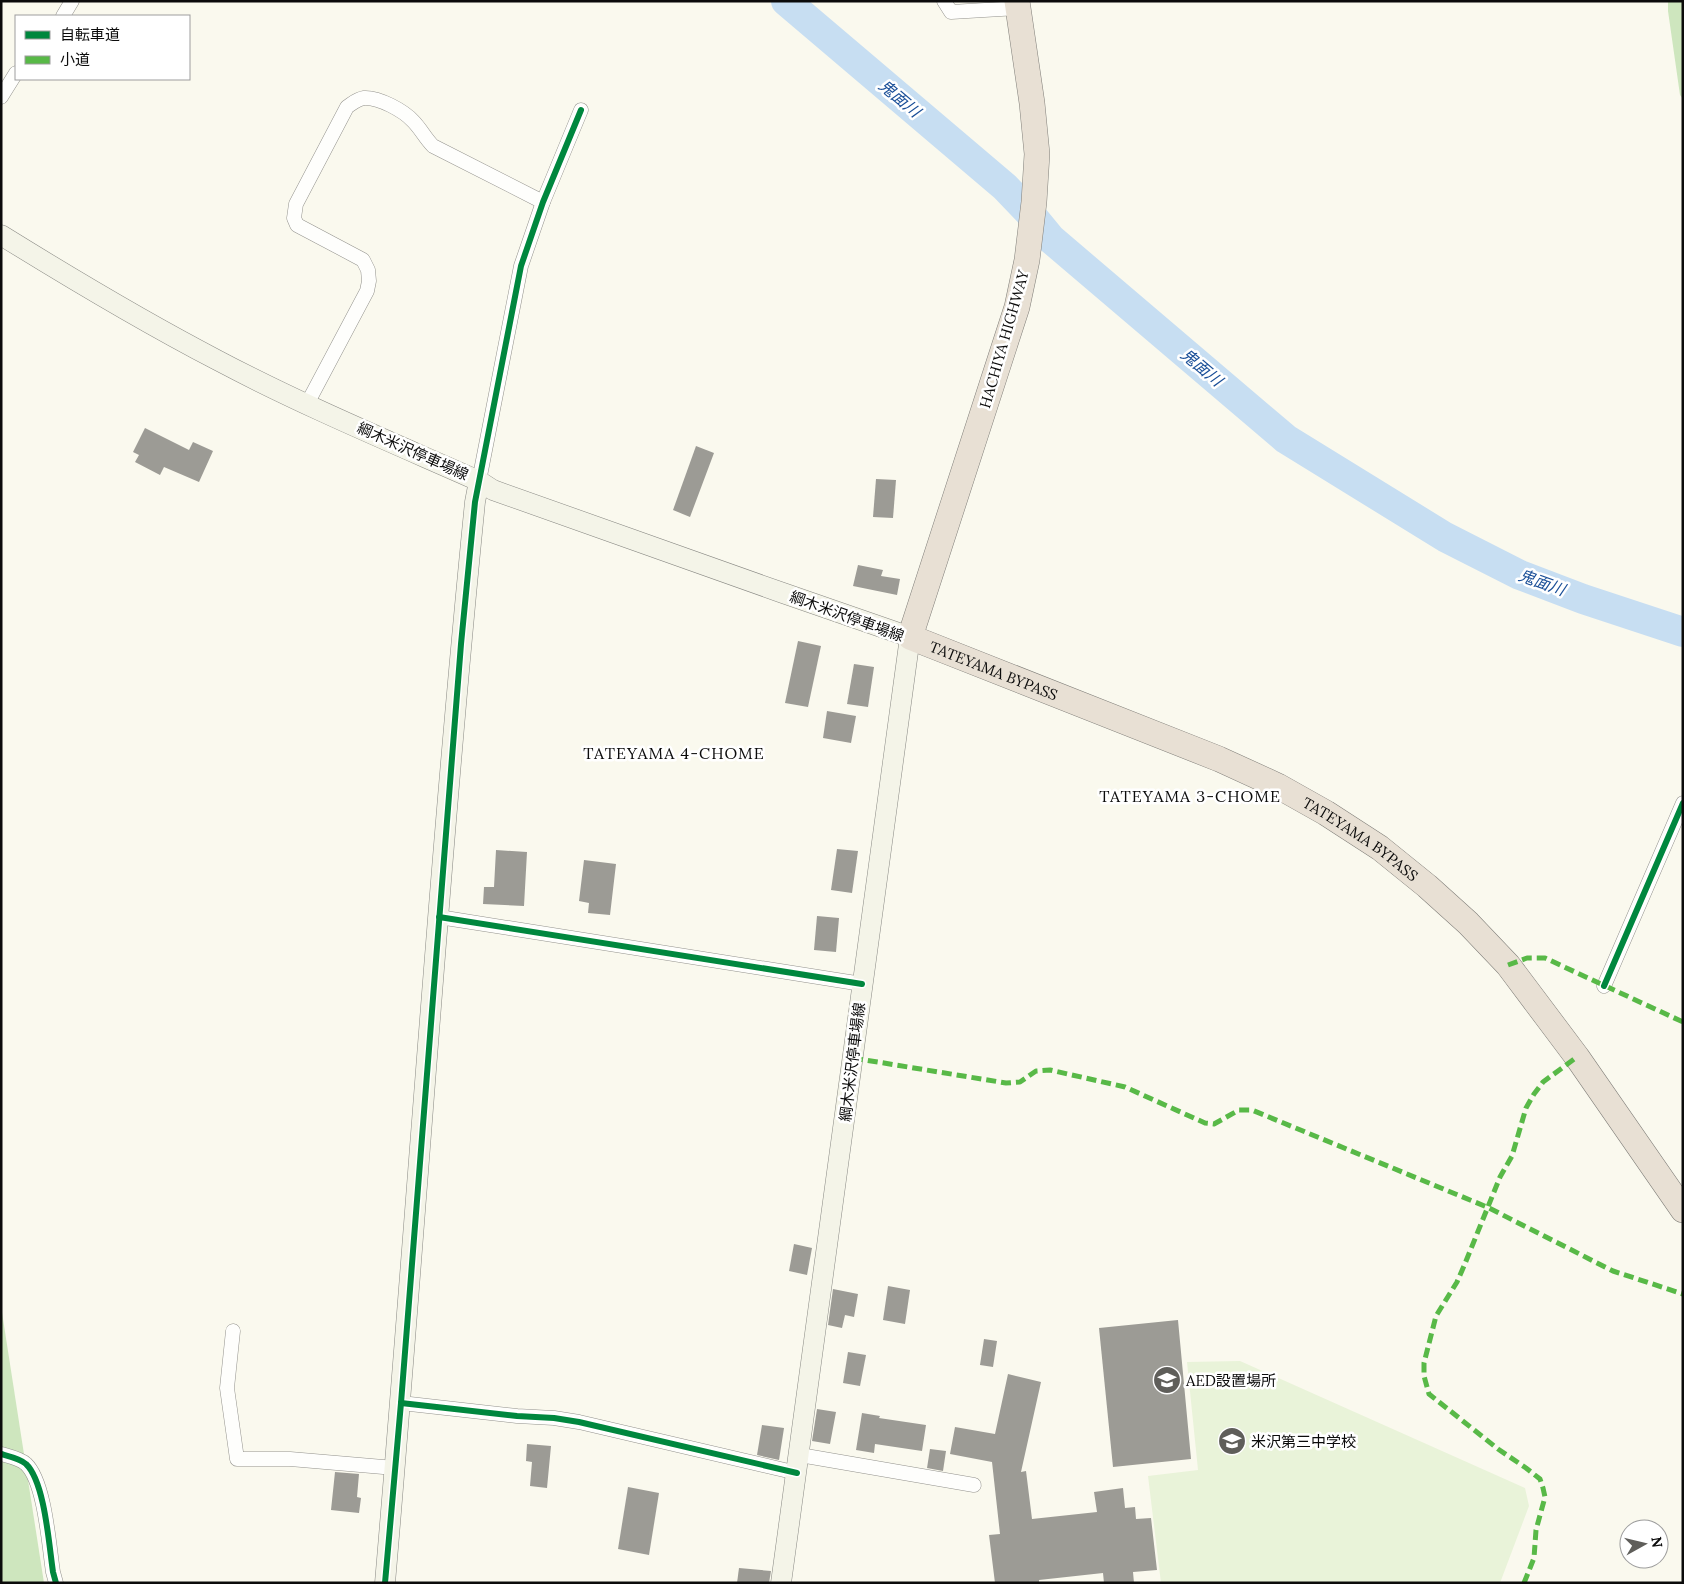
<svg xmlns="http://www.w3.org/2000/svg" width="1684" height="1584" font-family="Lora,'Noto Sans JP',serif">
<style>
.forest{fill:#cee6be}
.pitch{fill:#e9f3d9}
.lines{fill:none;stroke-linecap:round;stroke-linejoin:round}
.river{stroke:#c7def2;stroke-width:30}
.building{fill:#9c9b95}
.street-casing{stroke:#93928d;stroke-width:15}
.secondary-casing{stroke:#898984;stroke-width:21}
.highway-casing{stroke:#807f7a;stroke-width:26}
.street{stroke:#fefefc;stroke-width:14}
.secondary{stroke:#f4f4e8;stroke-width:20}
.highway{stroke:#e8e0d4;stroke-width:25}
.quiet{stroke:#58b947;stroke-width:5;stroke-dasharray:10 5;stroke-linecap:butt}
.cycleway-casing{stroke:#fff;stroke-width:9}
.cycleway{stroke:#00873e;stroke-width:6}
.labels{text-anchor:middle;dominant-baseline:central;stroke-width:5;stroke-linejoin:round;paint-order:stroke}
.street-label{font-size:15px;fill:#0b0b0b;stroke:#fff}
.poi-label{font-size:15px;fill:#0b0b0b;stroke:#fff;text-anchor:start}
.water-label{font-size:16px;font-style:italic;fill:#1a4f98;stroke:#fff}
.neighbourhood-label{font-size:16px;letter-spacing:1px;fill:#0b0b0b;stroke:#fff}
</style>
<rect width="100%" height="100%" fill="#faf9ee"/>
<g class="forest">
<polygon points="1668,1 1683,1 1683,99 1680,95 1668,11"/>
<polygon points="1,1306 44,1583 1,1583"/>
</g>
<polygon class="pitch" points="1240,1361 1525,1488 1529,1506 1500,1583 1161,1583 1148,1476 1198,1470 1187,1362"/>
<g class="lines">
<polyline class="river" points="786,1 1005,187 1028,211 1051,239 1286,439 1445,537 1520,575 1583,599 1683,632"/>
</g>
<g class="building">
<polygon points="145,428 189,450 193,442 213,451 199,482 164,467 160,475 135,462 139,455 133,452"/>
<polygon points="696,446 714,453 690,517 673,510"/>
<polygon points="876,479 896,480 893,518 873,517"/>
<polygon points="858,565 883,570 881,576 900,579 897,595 853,586"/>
<polygon points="798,641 821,646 808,707 785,703"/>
<polygon points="854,664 874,667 868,707 847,704"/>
<polygon points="827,711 856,716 851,743 823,738"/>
<polygon points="837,849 858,851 852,893 831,890"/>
<polygon points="496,850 527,852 524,906 483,904 484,887 494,887"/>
<polygon points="584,860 616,864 610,915 588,913 589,903 579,901"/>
<polygon points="817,916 839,918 836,952 814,950"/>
<polygon points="794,1244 812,1248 807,1275 789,1271"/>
<polygon points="888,1286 910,1290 905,1324 883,1320"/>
<polygon points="833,1289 858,1294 854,1317 845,1315 842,1328 828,1325"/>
<polygon points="1178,1320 1191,1459 1113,1467 1099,1328"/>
<polygon points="984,1339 997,1341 993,1367 980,1365"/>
<polygon points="848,1352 866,1355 860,1386 843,1383"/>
<polygon points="1008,1374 1041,1382 1021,1472 1026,1471 1032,1519 1097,1512 1094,1492 1123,1488 1125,1508 1135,1507 1136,1519 1151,1518 1157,1570 1133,1572 1134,1583 1104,1583 1103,1573 1039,1580 1039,1583 995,1583 989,1535 1000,1534 992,1462 950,1454 955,1427 995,1434"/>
<polygon points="817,1409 836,1412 830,1444 812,1441"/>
<polygon points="862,1413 880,1416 879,1418 926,1425 922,1451 875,1444 874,1453 856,1450"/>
<polygon points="762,1425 784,1428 779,1460 757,1455"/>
<polygon points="527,1444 551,1446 547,1488 530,1486 532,1462 526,1461"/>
<polygon points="930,1449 946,1451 943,1471 927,1468"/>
<polygon points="335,1472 359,1474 357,1497 361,1498 359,1513 331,1510"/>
<polygon points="628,1487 659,1493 649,1555 618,1549"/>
<polygon points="739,1568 771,1571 769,1583 737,1583"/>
</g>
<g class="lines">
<g class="street-casing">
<g id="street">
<polyline points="944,1 951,12 1019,8"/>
<polyline points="63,16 72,1"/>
<polyline points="1,97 16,73"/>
<path d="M307 404 367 291 369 281 368 270 363 260 297 225 294 218 296 204 347 107C353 103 357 99 364 98 379 97 404 111 413 121 421 129 425 138 433 146L543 202"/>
<polyline points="479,481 521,266 543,202 581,110"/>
<polyline points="439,917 862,984"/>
<polyline points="1604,986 1683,803"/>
<polyline points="233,1331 227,1388 237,1459 290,1459 395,1468"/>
<polyline points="401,1403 517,1416 554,1418 579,1422 797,1473"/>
<path d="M1 1454C8 1456 21 1459 26 1464 45 1482 49 1546 53 1572L56 1583"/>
<polyline points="800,1455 974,1485"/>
</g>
</g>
<g class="secondary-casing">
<g id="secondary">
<path d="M1 235C72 279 144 322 217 360 302 405 391 442 479 481L493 490 783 593 910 637 781 1583"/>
<path d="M385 1583C416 1223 439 862 475 502L479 481"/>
</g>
</g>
<g class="highway-casing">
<g id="highway">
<path id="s1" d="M1017 1 1032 103 1037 154 1034 202 1027 260 1017 307 910 637 1219 759 1278 786 1326 813 1380 848 1427 886 1468 923 1508 965 1577 1057 1683 1210"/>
</g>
</g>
<use href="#street" class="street"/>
<use href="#secondary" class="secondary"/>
<use href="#highway" class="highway"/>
<g class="quiet">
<polyline points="1508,965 1527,958 1545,958 1683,1022"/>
<polyline points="853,1058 1006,1083 1020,1082 1036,1071 1050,1070 1125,1087 1205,1123 1214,1124 1239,1110 1252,1110 1487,1207 1613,1271 1683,1294"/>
<polyline points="1524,1583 1534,1558 1536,1530 1545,1497 1543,1488 1540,1479 1526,1468 1498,1449 1429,1394 1424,1376 1424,1363 1436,1316 1457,1282 1464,1266 1500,1177 1512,1156 1526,1108 1534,1094 1543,1082 1577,1057"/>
</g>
<g class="cycleway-casing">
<g id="cycleway">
<polyline points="439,917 862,984"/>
<polyline points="1604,986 1683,803"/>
<polyline points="401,1403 517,1416 554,1418 579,1422 797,1473"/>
<path d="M1 1454C8 1456 21 1459 26 1464 45 1482 49 1546 53 1572L56 1583"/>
<polyline points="385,1583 401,1403 461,644 475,502 521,266 543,202 581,110"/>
</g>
</g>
<use href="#cycleway" class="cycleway"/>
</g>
<defs>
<g id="school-disc" transform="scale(1.4375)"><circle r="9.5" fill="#5f5e5a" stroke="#fff"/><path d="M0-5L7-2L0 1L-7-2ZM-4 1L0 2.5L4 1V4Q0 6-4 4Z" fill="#fff"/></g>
</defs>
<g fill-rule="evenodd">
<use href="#school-disc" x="1167" y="1380"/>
<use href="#school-disc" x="1232" y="1441"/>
</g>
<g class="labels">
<g class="street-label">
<text transform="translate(1004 339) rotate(-74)">HACHIYA HIGHWAY</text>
<text transform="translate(413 451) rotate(24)">綱木米沢停車場線</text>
<text transform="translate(847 616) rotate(20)">綱木米沢停車場線</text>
<text stroke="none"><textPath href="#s1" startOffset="746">TATEYAMA BYPASS</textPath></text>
<text stroke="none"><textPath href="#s1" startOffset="1151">TATEYAMA BYPASS</textPath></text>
<text transform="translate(852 1062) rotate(-83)">綱木米沢停車場線</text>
</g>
<g class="poi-label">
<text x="1186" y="1380">AED設置場所</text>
<text x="1251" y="1441">米沢第三中学校</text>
</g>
<g class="water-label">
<text transform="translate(900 98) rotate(40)">鬼面川</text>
<text transform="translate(1202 367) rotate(40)">鬼面川</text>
<text transform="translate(1542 582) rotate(20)">鬼面川</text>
</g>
<g class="neighbourhood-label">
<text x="674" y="753">TATEYAMA 4-CHOME</text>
<text x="1190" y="796">TATEYAMA 3-CHOME</text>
</g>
</g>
<rect width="1684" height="1584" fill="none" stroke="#0b0b0b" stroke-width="5"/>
<rect x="15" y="15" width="175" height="65" fill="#ffffff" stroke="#9d9d9d"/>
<rect x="25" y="31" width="25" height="8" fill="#00873e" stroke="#9d9d9d"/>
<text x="60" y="40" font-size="15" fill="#0b0b0b">自転車道</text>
<rect x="25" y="56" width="25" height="8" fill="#58b947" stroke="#9d9d9d"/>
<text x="60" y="65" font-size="15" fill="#0b0b0b">小道</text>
<g transform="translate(1644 1544) rotate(82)"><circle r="24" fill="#ffffff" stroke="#9d9d9d"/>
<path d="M0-4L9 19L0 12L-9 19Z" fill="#5f5e5a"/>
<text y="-8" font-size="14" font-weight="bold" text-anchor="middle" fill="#0b0b0b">N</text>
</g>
</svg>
